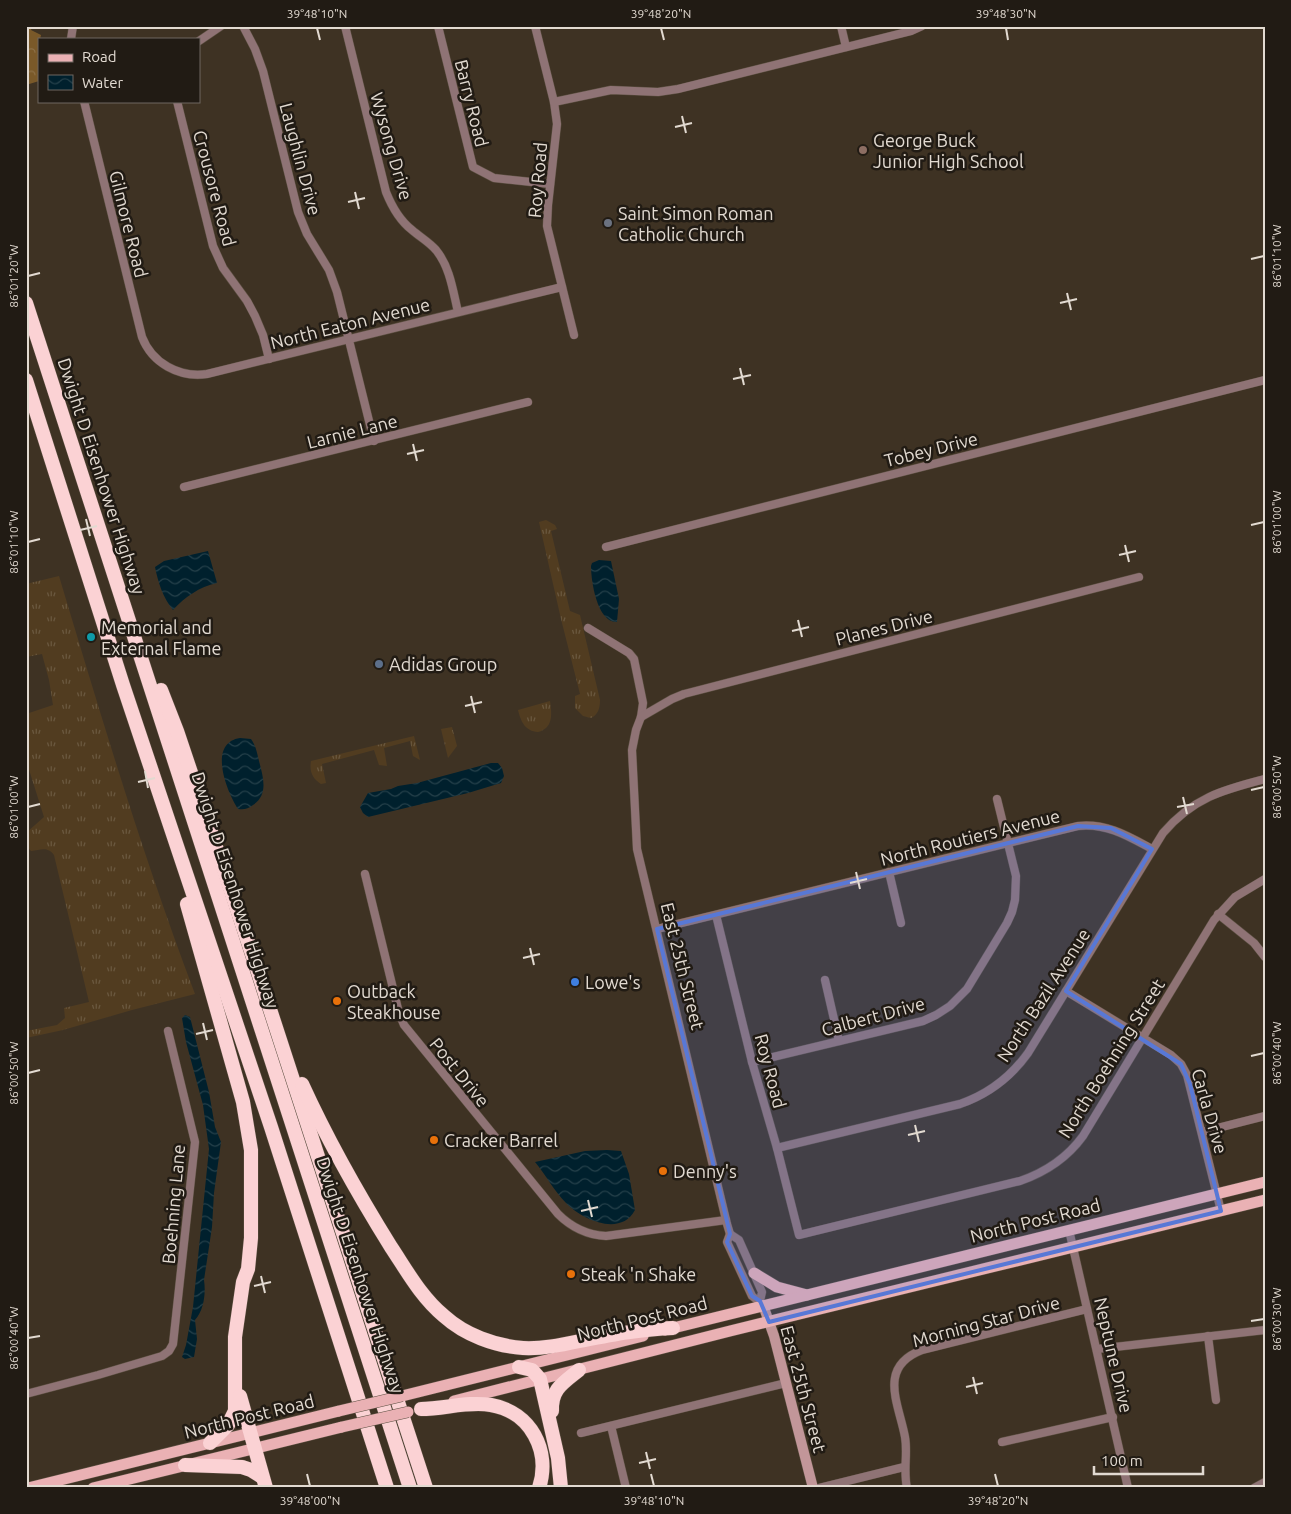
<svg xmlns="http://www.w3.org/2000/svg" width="1291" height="1514" font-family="Ubuntu,sans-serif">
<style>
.grass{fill:url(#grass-tufts)}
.forest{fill:url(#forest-crowns)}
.water{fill:url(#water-waves)}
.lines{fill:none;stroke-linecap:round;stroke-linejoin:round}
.street-casing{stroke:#5c5042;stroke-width:9}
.secondary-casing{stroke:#5c5042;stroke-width:11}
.primary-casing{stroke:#5c5042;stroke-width:12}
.highway-casing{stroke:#5c5042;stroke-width:15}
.street{stroke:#8f7375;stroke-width:8}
.secondary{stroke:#c29699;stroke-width:10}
.primary{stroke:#eab1b4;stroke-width:11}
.highway{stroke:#fbd2d4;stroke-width:14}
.primary-bridge-casing{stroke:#5c5042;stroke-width:12;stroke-linecap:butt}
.primary-bridge{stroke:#eab1b4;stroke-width:11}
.marked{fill:#5878d6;fill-opacity:0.2;stroke:#5878d6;stroke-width:4;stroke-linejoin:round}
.ticks{fill:none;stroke:#e2dad1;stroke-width:2}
.education-dot{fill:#8d6e63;stroke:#211b14;stroke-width:2}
.worship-dot{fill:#6b7280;stroke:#211b14;stroke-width:2}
.culture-dot{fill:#0f9aa8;stroke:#211b14;stroke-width:2}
.service-dot{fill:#5c6f8a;stroke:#211b14;stroke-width:2}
.shop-dot{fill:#3f7fe0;stroke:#211b14;stroke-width:2}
.food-dot{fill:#e8710a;stroke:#211b14;stroke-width:2}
.labels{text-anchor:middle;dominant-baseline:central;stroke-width:5;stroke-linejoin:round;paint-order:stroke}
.street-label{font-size:18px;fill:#e2dad1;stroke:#211b14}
.poi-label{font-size:18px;fill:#e2dad1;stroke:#211b14;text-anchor:start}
.neatline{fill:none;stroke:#e2dad1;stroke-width:2}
.ticks-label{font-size:12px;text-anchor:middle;fill:#e2dad1}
</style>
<defs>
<pattern id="grass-tufts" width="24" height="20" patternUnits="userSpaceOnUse" patternTransform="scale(1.25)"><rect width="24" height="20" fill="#513c20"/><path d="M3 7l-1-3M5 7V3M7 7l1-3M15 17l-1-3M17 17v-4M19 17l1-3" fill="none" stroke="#6a583f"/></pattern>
<pattern id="forest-crowns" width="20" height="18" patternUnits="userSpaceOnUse" patternTransform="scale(1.25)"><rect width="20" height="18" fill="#7a5929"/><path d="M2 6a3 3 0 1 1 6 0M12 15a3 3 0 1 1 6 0" fill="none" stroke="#8d7047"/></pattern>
<pattern id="water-waves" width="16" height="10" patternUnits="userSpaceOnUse" patternTransform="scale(1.25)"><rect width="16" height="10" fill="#00202d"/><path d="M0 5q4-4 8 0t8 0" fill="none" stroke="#25404a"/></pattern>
</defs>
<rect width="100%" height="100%" fill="#3e3223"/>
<g class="grass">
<path d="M546 520 555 525 557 529 551 531 570 611 580 615 600 700C600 708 598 715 591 718L583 716 575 708V696L580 694 561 619 539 522Z"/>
<path d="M59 576C101 716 143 857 195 994L132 1010 63 1030 26 1038V1031L57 1025 65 1018 64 1008 89 1002 54 855C48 846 40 850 31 851L26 845V833L44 817 26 760V714L53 705 49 680 42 654 26 657V584Z"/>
<path d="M550 701C552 715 553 728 538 732 525 731 521 722 518 710Z"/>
<polygon points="452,727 457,746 448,758 441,729"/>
<path d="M414 736 420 760 413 756 410 741 384 748 387 766 379 765 374 750 322 764 326 783 321 784C313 779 309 772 311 761Z"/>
</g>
<polygon class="forest" points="26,26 32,26 31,30 41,35 40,39 39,39 39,81 26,85"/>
<g class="water">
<path d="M208 551 217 583C199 587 185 597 173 610 163 598 158 582 155 567L164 561Z"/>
<path d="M599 560 611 561 619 599 617 622C597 623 591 581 591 566L592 563Z"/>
<path d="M240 738 251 739C256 746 257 753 259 761 263 777 269 794 253 805 248 809 244 810 238 809 227 792 207 743 240 738Z"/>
<polygon points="491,763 498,763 502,768 504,776 501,783 468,793 368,817 363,813 360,807 368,793 391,789 398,786 417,783"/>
<path d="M185 1015 190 1017 209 1092 215 1127 221 1142 214 1193 212 1227 204 1280C206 1293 204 1310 195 1320L197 1339 194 1357 185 1359 182 1357 186 1345 193 1307 209 1149 203 1105 186 1042 182 1018Z"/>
<path d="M607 1150 621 1151 629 1174 635 1210C621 1237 582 1220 566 1203 554 1191 546 1175 535 1162L585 1151Z"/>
</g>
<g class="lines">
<g class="street-casing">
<g id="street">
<polyline points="243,26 255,49 263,71 298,212 307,234 329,270 337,292 374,441"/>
<path d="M345 26 386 192C392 207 399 220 412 230 420 237 429 242 436 250 450 267 453 291 458 312"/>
<polyline points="438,26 473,167 494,178 550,184"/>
<polyline points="535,26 554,102 557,124 548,205 547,226 574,335"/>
<polyline points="841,26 846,47"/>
<polyline points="71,39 73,26"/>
<polyline points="199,41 221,26"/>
<path d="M84 101 142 337C152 363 179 378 207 374L562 287"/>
<polyline points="177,101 213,246 223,268 247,301 255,316 263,335 269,359"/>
<polyline points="554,102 611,90 658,92 678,89 911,31 922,26"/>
<polyline points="184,487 528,402"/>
<polyline points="606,547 1265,380"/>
<polyline points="588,628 629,653 634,659 643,703 641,717 636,730 632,750 637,849 727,1224 730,1234 739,1240 762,1292 760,1301"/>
<polyline points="641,717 672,699 684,694 1139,577"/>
<polyline points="889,872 901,923"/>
<path d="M365 874 399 1013 404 1025 558 1214C572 1228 587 1235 606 1236L726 1220"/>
<polyline points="1218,914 1254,943 1265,957"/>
<path d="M716 915 752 1062 777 1148 799 1235 1020 1181C1046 1172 1067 1158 1083 1136L1214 920 1235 897 1265 879"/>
<path d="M657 929 1078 826C1107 823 1128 836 1152 849"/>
<polyline points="825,980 839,1041"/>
<polyline points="1066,991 1171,1055 1181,1064 1187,1075 1221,1211"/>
<polyline points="752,1062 923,1021 936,1015 950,1006 967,989 1007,923 1012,912 1015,900 1016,876 997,799"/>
<polyline points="1202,1132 1265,1116"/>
<path d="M777 1148 960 1104C989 1094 1010 1078 1028 1053L1163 833C1193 798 1222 790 1265 779"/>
<polyline points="1069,1230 1128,1488"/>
<polyline points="730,1234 727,1242 752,1296 762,1304"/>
<polyline points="1208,1336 1216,1400"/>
<polyline points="1097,1349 1265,1330"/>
<polyline points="26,1394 98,1375 162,1356 169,1351 173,1344 195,1142 168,1031"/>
<polyline points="611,1426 626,1488"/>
<polyline points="581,1433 786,1383"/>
<polyline points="1002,1442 1113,1417"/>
<polyline points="819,1488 904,1467"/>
<path d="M907 1488C903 1470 908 1454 905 1437 899 1404 877 1367 922 1350L1087 1309"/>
<polyline points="1254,1488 1265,1482"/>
</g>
</g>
<g class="secondary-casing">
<polyline id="secondary" points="763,1305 774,1336 813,1488"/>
</g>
<g class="primary-casing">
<g id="primary">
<polyline points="754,1273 777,1287 807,1295"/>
<polyline points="665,1330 1265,1182"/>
<polyline points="402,1396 643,1336"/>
<polyline points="454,1401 730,1331 1265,1200"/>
<polyline points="28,1488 339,1411"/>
<polyline points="93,1488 342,1427"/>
</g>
</g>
<g class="highway-casing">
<g id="highway">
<polyline points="26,303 410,1488"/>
<polyline points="26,380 123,685 271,1127 387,1488"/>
<polyline points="161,690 177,731 252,954 426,1488"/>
<polyline points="187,904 243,1102 251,1150 251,1238 248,1269 243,1282 235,1337 235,1411 228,1425 210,1443"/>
<path d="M302 1084C328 1141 358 1194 391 1247 407 1271 421 1297 444 1316 465 1335 495 1346 523 1348 542 1349 561 1345 580 1341 611 1335 641 1329 673 1328"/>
<polyline points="519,1367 532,1370 540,1379 558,1458 561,1488"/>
<polyline points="240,1396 266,1488"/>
<path d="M421 1409C444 1409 468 1401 491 1405 531 1412 551 1451 539 1488"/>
<path d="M552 1411C551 1389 563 1383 579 1370"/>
<polyline points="185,1465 242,1467 251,1470 262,1477"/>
</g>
</g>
<use href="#street" class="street"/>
<use href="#secondary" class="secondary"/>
<use href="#primary" class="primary"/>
<use href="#highway" class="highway"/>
<g class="primary-bridge-casing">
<g id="primary-bridge">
<polyline points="339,1411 402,1396"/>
<polyline points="342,1427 408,1412"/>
</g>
</g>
<use href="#primary-bridge" class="primary-bridge"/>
</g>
<path class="marked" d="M1078 826 1111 828 1152 849 1066 991 1181 1064 1190 1084 1221 1211 769 1322 760 1301 752 1296 727 1242 730 1234 657 929Z"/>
<path class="ticks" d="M317 28 320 40M661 28 664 40M1006 28 1008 40M682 116 686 133M675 127 692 123M355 192 359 209M348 202 365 198M1251 259 1264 256M28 276 40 273M1067 293 1071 310M1060 303 1077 299M740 368 744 385M733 379 751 375M413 444 417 461M407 454 424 450M86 519 90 536M1251 525 1264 522M80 530 97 526M28 542 40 539M1125 545 1129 562M1119 555 1136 551M798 620 802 637M792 631 809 627M471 696 475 713M465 706 482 702M145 771 148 788M138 782 155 778M1251 790 1264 787M1183 797 1187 814M28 807 40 804M1177 807 1194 804M856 872 860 889M850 883 867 879M530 948 534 965M523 958 540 954M203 1023 207 1040M196 1034 213 1030M1251 1056 1264 1053M28 1073 40 1070M915 1125 919 1142M908 1135 925 1131M588 1200 592 1217M581 1211 598 1207M261 1276 265 1293M254 1286 271 1282M1251 1321 1264 1319M28 1338 40 1336M973 1377 977 1394M966 1387 983 1383M646 1452 650 1469M639 1463 656 1459M307 1474 310 1486M651 1474 654 1486M995 1474 998 1486"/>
<circle class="education-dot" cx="863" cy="150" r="5"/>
<circle class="worship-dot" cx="608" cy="223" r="5"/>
<circle class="culture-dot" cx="91" cy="637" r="5"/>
<circle class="service-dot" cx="379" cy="664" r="5"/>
<circle class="shop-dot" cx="575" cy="982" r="5"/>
<g class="food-dot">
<circle cx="337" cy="1001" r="5"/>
<circle cx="434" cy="1140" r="5"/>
<circle cx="663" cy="1171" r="5"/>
<circle cx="571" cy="1274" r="5"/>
</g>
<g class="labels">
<g class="street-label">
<text transform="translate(472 103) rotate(76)">Barry Road</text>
<text transform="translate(392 146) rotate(74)">Wysong Drive</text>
<text transform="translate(301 159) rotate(75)">Laughlin Drive</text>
<text transform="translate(537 180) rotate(-85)">Roy Road</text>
<text transform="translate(215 188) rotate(75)">Crousore Road</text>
<text transform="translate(129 224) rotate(76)">Gilmore Road</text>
<text transform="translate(350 323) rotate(-14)">North Eaton Avenue</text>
<text transform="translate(352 431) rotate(-14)">Larnie Lane</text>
<text transform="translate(931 449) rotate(-14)">Tobey Drive</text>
<text transform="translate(102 476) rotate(72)">Dwight D Eisenhower Highway</text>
<text transform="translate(884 627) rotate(-14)">Planes Drive</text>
<text transform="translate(970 837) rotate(-14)">North Routiers Avenue</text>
<text transform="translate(236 890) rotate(72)">Dwight D Eisenhower Highway</text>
<text transform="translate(683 966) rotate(76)">East 25th Street</text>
<text transform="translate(1043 995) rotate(-57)">North Bazil Avenue</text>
<text transform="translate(873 1016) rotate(-15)">Calbert Drive</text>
<text transform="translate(1111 1058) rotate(-58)">North Boehning Street</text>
<text transform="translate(771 1071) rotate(75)">Roy Road</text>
<text transform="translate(460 1072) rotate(51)">Post Drive</text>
<text transform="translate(1210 1111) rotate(74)">Carla Drive</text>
<text transform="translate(173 1204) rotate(-85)">Boehning Lane</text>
<text transform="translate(1035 1220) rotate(-14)">North Post Road</text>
<text transform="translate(361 1275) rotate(72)">Dwight D Eisenhower Highway</text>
<text transform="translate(642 1318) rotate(-14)">North Post Road</text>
<text transform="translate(986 1321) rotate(-15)">Morning Star Drive</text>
<text transform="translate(1114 1355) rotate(77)">Neptune Drive</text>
<text transform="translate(804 1389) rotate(75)">East 25th Street</text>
<text transform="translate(249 1416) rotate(-14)">North Post Road</text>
</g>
<g class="poi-label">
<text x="873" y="140">George Buck<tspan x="873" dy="21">Junior High School</tspan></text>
<text x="618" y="213">Saint Simon Roman<tspan x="618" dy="21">Catholic Church</tspan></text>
<text x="101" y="627">Memorial and<tspan x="101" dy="21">External Flame</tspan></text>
<text x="389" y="664">Adidas Group</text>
<text x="585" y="982">Lowe's</text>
<text x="347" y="991">Outback<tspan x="347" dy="21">Steakhouse</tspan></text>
<text x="444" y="1140">Cracker Barrel</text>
<text x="673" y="1171">Denny's</text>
<text x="581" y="1274">Steak 'n Shake</text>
</g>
</g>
<rect width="1291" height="1514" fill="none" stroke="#211b14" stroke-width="55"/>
<rect x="38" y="38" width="162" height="65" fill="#211b14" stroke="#6e6760"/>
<rect x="48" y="54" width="25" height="8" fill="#eab1b4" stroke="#6e6760"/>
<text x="82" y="62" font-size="15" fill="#e2dad1">Road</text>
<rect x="48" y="75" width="25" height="15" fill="url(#water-waves)" stroke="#6e6760"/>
<text x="82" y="88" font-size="15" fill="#e2dad1">Water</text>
<path d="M1094 1466v8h109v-8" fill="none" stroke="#e2dad1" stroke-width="2.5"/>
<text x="1101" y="1466" font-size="15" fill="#e2dad1" stroke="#211b14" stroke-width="4" paint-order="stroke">100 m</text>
<rect x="28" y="28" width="1236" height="1458" class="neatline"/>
<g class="ticks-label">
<text x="317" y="18">39°48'10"N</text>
<text x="661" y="18">39°48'20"N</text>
<text x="1006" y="18">39°48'30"N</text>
<text transform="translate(1277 256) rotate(-90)" y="4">86°01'10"W</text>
<text transform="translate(14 276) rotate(-90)" y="4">86°01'20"W</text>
<text transform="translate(1277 522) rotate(-90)" y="4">86°01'00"W</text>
<text transform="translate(14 542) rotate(-90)" y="4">86°01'10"W</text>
<text transform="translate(1277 787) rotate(-90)" y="4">86°00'50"W</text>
<text transform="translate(14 807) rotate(-90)" y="4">86°01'00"W</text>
<text transform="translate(1277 1053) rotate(-90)" y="4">86°00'40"W</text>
<text transform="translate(14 1073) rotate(-90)" y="4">86°00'50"W</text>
<text transform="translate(1277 1319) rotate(-90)" y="4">86°00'30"W</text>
<text transform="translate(14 1338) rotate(-90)" y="4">86°00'40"W</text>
<text x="310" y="1505">39°48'00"N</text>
<text x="654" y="1505">39°48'10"N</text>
<text x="998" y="1505">39°48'20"N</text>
</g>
</svg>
